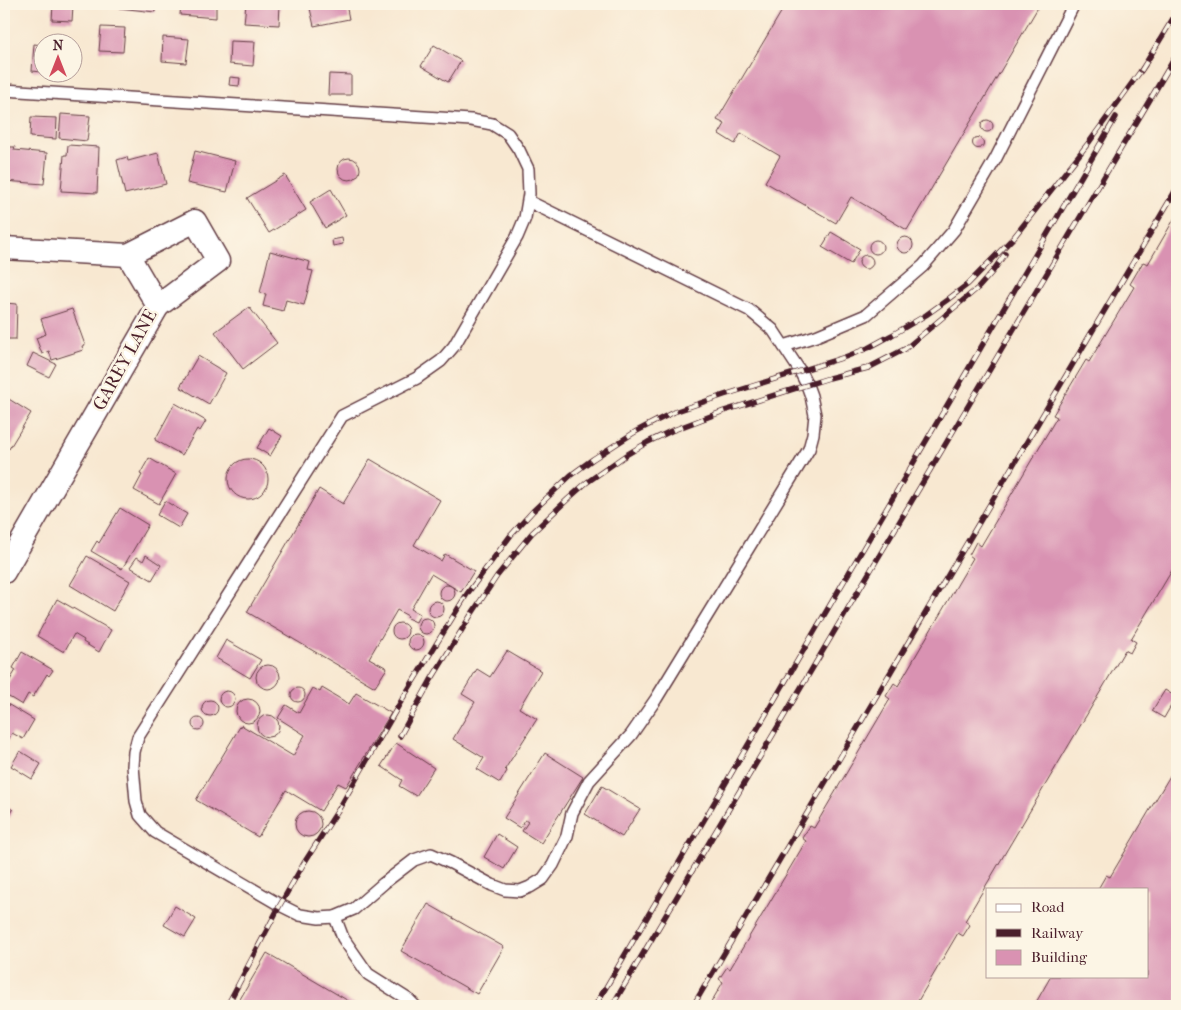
<svg xmlns="http://www.w3.org/2000/svg" width="1181" height="1010" font-family="'IM FELL French Canon',serif">
<style>
.building{fill:#d992b2}
.lines{fill:none;stroke-linecap:round;stroke-linejoin:round}
.lane-casing{stroke:#643d44;stroke-width:14}
.street-casing{stroke:#643d44;stroke-width:25}
.lane{stroke:#fff;stroke-width:11}
.street{stroke:#fff;stroke-width:22}
.rail-casing{stroke:#4a1f2b;stroke-width:5.5}
.rail{stroke:#fcf5e5;stroke-width:4;stroke-dasharray:11;stroke-linecap:butt}
.labels{text-anchor:middle;dominant-baseline:central;stroke-width:5;stroke-linejoin:round;paint-order:stroke}
.street-label{font-size:18px;fill:#4a1f2b;stroke:#fcf5e5}
</style>
<rect width="100%" height="100%" fill="#fcf5e5"/>
<filter id="ink" filterUnits="userSpaceOnUse"><feTurbulence type="fractalNoise" baseFrequency=".02" numOctaves="2"/><feDisplacementMap in="SourceGraphic" scale="10" xChannelSelector="R" yChannelSelector="G"/><feConvolveMatrix kernelMatrix="1 2 1 2 8 2 1 2 1" color-interpolation-filters="sRGB"/></filter>
<filter id="wash" filterUnits="userSpaceOnUse"><feTurbulence type="fractalNoise" baseFrequency=".0096" numOctaves="4" result="noise"/><feDisplacementMap in="SourceGraphic" scale="20" xChannelSelector="R" yChannelSelector="G"/><feGaussianBlur stdDeviation="1.12" result="paint"/><feColorMatrix in="noise" values="0 0 0 0 0 0 0 0 0 0 0 0 0 0 0 0 0 1.4 0 .05"/><feComposite in="paint" operator="in"/></filter>
<g filter="url(#wash)">
<rect width="100%" height="100%" fill="#f8e8d1"/>
<g id="blocks">
<g class="building">
<polygon points="53,4 88,4 88,6 73,5 72,21 52,20"/>
<polygon points="120,4 155,4 155,12 119,8"/>
<polygon points="181,4 216,4 216,18 180,15"/>
<polygon points="246,4 280,4 279,25 244,23"/>
<polygon points="309,4 346,4 349,19 314,26"/>
<polygon points="786,4 1040,4 907,230 851,197 836,223 765,182 780,156 741,133 735,144 719,134 725,124 717,120"/>
<polygon points="101,27 125,28 123,52 99,51"/>
<polygon points="163,37 189,39 186,63 162,61"/>
<polygon points="230,41 255,42 253,66 229,64"/>
<polygon points="34,44 42,45 42,72 32,71"/>
<polygon points="434,45 461,61 448,82 421,66"/>
<polygon points="329,74 351,75 351,95 328,95"/>
<polygon points="230,77 240,78 239,86 229,85"/>
<polygon points="61,114 90,116 87,141 59,138"/>
<polygon points="31,117 57,118 56,139 30,137"/>
<circle cx="987" cy="126" r="6"/>
<circle cx="978" cy="143" r="5.5"/>
<polygon points="68,145 99,147 97,193 61,191 64,155 67,155"/>
<polygon points="6,147 15,147 14,150 47,153 44,184 4,181"/>
<polygon points="195,151 235,161 227,192 187,183"/>
<polygon points="158,153 166,184 125,194 117,160 127,157 128,161"/>
<circle cx="349" cy="169" r="11"/>
<polygon points="285,175 306,210 269,233 247,198"/>
<polygon points="331,189 346,215 325,228 310,202"/>
<polygon points="1177,214 1177,562 1131,639 1136,642 1130,653 1125,650 965,921 970,925 963,936 958,933 915,1006 709,1006 723,982 719,979 727,967 730,969 806,841 802,838 810,826 814,828 890,699 886,696 894,683 898,686 973,558 969,555 976,542 981,546 1057,417 1053,415 1086,360 1089,362 1134,287 1130,284 1143,262 1148,264"/>
<polygon points="831,232 860,249 851,264 822,247"/>
<circle cx="905" cy="245" r="8"/>
<polygon points="342,238 343,244 333,246 332,240"/>
<circle cx="876" cy="247" r="7"/>
<polygon points="270,251 310,262 308,270 313,271 304,305 286,300 283,311 263,306 266,294 260,293"/>
<circle cx="866" cy="262" r="7"/>
<polygon points="4,303 17,304 16,339 6,339 5,345 4,345"/>
<polygon points="249,307 277,343 243,369 215,332"/>
<polygon points="72,309 85,345 82,346 83,350 52,360 49,351 42,354 36,338 46,334 41,319"/>
<polygon points="33,353 56,364 49,377 27,366"/>
<polygon points="198,356 226,373 209,404 180,387"/>
<polygon points="4,396 31,413 9,449 4,446"/>
<polygon points="175,403 206,421 200,431 197,429 182,455 155,440"/>
<polygon points="269,428 282,436 270,456 257,448"/>
<polygon points="149,458 176,474 159,504 134,490 142,475 140,474"/>
<circle cx="248" cy="479" r="20"/>
<polygon points="370,459 440,500 414,545 441,561 445,554 474,571 461,592 431,574 411,609 420,614 416,622 407,618 408,616 397,610 369,658 387,668 375,687 247,612 319,489 343,504"/>
<polygon points="165,501 187,514 179,528 157,515"/>
<polygon points="120,508 148,525 122,569 91,551 97,541 99,543"/>
<polygon points="146,555 161,565 152,580 130,567 137,557 143,561"/>
<polygon points="87,556 130,581 113,611 70,585"/>
<circle cx="447" cy="593" r="8"/>
<polygon points="57,599 111,630 99,652 83,642 84,640 74,634 64,652 37,636"/>
<circle cx="436" cy="609" r="8"/>
<circle cx="426" cy="626" r="8"/>
<circle cx="400" cy="631" r="8"/>
<circle cx="416" cy="642" r="8"/>
<polygon points="226,640 261,660 250,678 216,658"/>
<polygon points="507,651 541,671 519,708 537,719 505,769 507,771 500,783 477,769 484,758 453,739 475,702 462,694 477,669 490,677"/>
<polygon points="22,652 53,670 49,676 47,674 33,697 28,694 22,705 4,694 4,690 16,670 13,668"/>
<circle cx="268" cy="677" r="12"/>
<circle cx="298" cy="695" r="7"/>
<polygon points="313,688 320,692 322,688 349,704 356,693 391,713 346,787 338,783 321,811 286,790 258,837 196,800 241,725 293,756 305,735 278,718 286,705 299,713"/>
<polygon points="1165,690 1176,697 1164,718 1152,711"/>
<circle cx="227" cy="699" r="8"/>
<circle cx="248" cy="711" r="12"/>
<circle cx="210" cy="708" r="8"/>
<polygon points="4,702 34,720 23,739 12,733 4,747"/>
<circle cx="268" cy="726" r="11"/>
<circle cx="198" cy="724" r="6"/>
<polygon points="396,743 434,768 416,796 399,786 402,780 381,766"/>
<polygon points="20,751 41,764 32,779 11,766"/>
<polygon points="545,753 583,777 541,843 522,831 528,822 525,820 520,828 504,818"/>
<polygon points="1177,764 1177,1006 1034,1006 1051,976 1147,976 1147,889 1098,889 1106,875 1110,877"/>
<polygon points="602,786 640,809 622,837 585,814"/>
<polygon points="4,804 13,810 4,825"/>
<circle cx="308" cy="824" r="13"/>
<polygon points="497,834 517,847 504,869 484,857"/>
<polygon points="428,904 504,947 477,994 401,951"/>
<polygon points="175,906 196,919 185,937 164,925"/>
<polygon points="267,953 357,1006 236,1006"/>
</g>
</g>
</g>
<g filter="url(#ink)">
<use href="#blocks" fill-opacity="0" stroke="#643d44" stroke-width="1"/>
<g class="lines">
<g class="lane-casing">
<g id="lane">
<polyline points="4,90 471,120 492,124 508,134 519,150 528,169 529,194 525,218 517,237 454,346 441,361 417,378 342,416 138,737 134,752 133,766 136,801 140,815 155,832 280,905 300,915 319,918 335,917 354,909 384,883 414,860 431,854 451,863 492,885 505,890 520,891 530,887 543,879 553,865 567,836 572,813 589,781 631,735 656,699 809,449 813,434 815,415 811,396 807,385 800,371 773,330 749,310 528,201"/>
<polyline points="784,346 816,336 866,315 923,266 954,230 996,158 1074,4"/>
<polyline points="335,917 343,938 368,974 409,1000 415,1006"/>
</g>
</g>
<g class="street-casing">
<g id="street">
<polyline points="4,248 128,255 158,306 4,572"/>
<polyline points="128,255 195,221 218,261 158,306"/>
</g>
</g>
<use href="#lane" class="lane"/>
<use href="#street" class="street"/>
<g class="rail-casing">
<g id="rail">
<polyline points="1141,71 1177,12"/>
<polyline points="400,736 431,680 471,615 497,576 532,533 568,499 586,483 626,455 648,442 671,431 724,411 829,378 868,368 905,349 979,287 993,271 1005,254"/>
<polyline points="227,1006 280,905 304,863 340,807 403,698 467,594 511,535 533,511 571,475 593,459 635,432 656,421 674,412 724,395 845,357 868,348 892,335 926,315 947,300 968,284 1014,237 1090,141 1145,65"/>
<polyline points="595,1006 1116,117"/>
<polyline points="612,1006 1177,54"/>
<polyline points="693,1006 1177,188"/>
</g>
</g>
<use href="#rail" class="rail"/>
</g>
</g>
<g class="labels">
<g class="street-label">
<text transform="translate(125 360) rotate(-61)">GAREY LANE</text>
</g>
</g>
<rect width="1181" height="1010" fill="none" stroke="#fcf5e5" stroke-width="20"/>
<rect x="986" y="888" width="162" height="90" fill="#fcf5e5" stroke="#b59f9b"/>
<rect x="996" y="904" width="25" height="8" fill="#ffffff" stroke="#b59f9b"/>
<text x="1031" y="912" font-size="15" fill="#4a1f2b">Road</text>
<rect x="996" y="929" width="25" height="8" fill="#4a1f2b" stroke="#b59f9b"/>
<text x="1031" y="938" font-size="15" fill="#4a1f2b">Railway</text>
<rect x="996" y="950" width="25" height="15" fill="#d992b2" stroke="#b59f9b"/>
<text x="1031" y="962" font-size="15" fill="#4a1f2b">Building</text>
<g transform="translate(58 58)"><circle r="24" fill="#fcf5e5" stroke="#b59f9b"/>
<path d="M0-4L9 19L0 12L-9 19Z" fill="#d1495b"/>
<text y="-8" font-size="14" font-weight="bold" text-anchor="middle" fill="#4a1f2b">N</text>
</g>
</svg>
